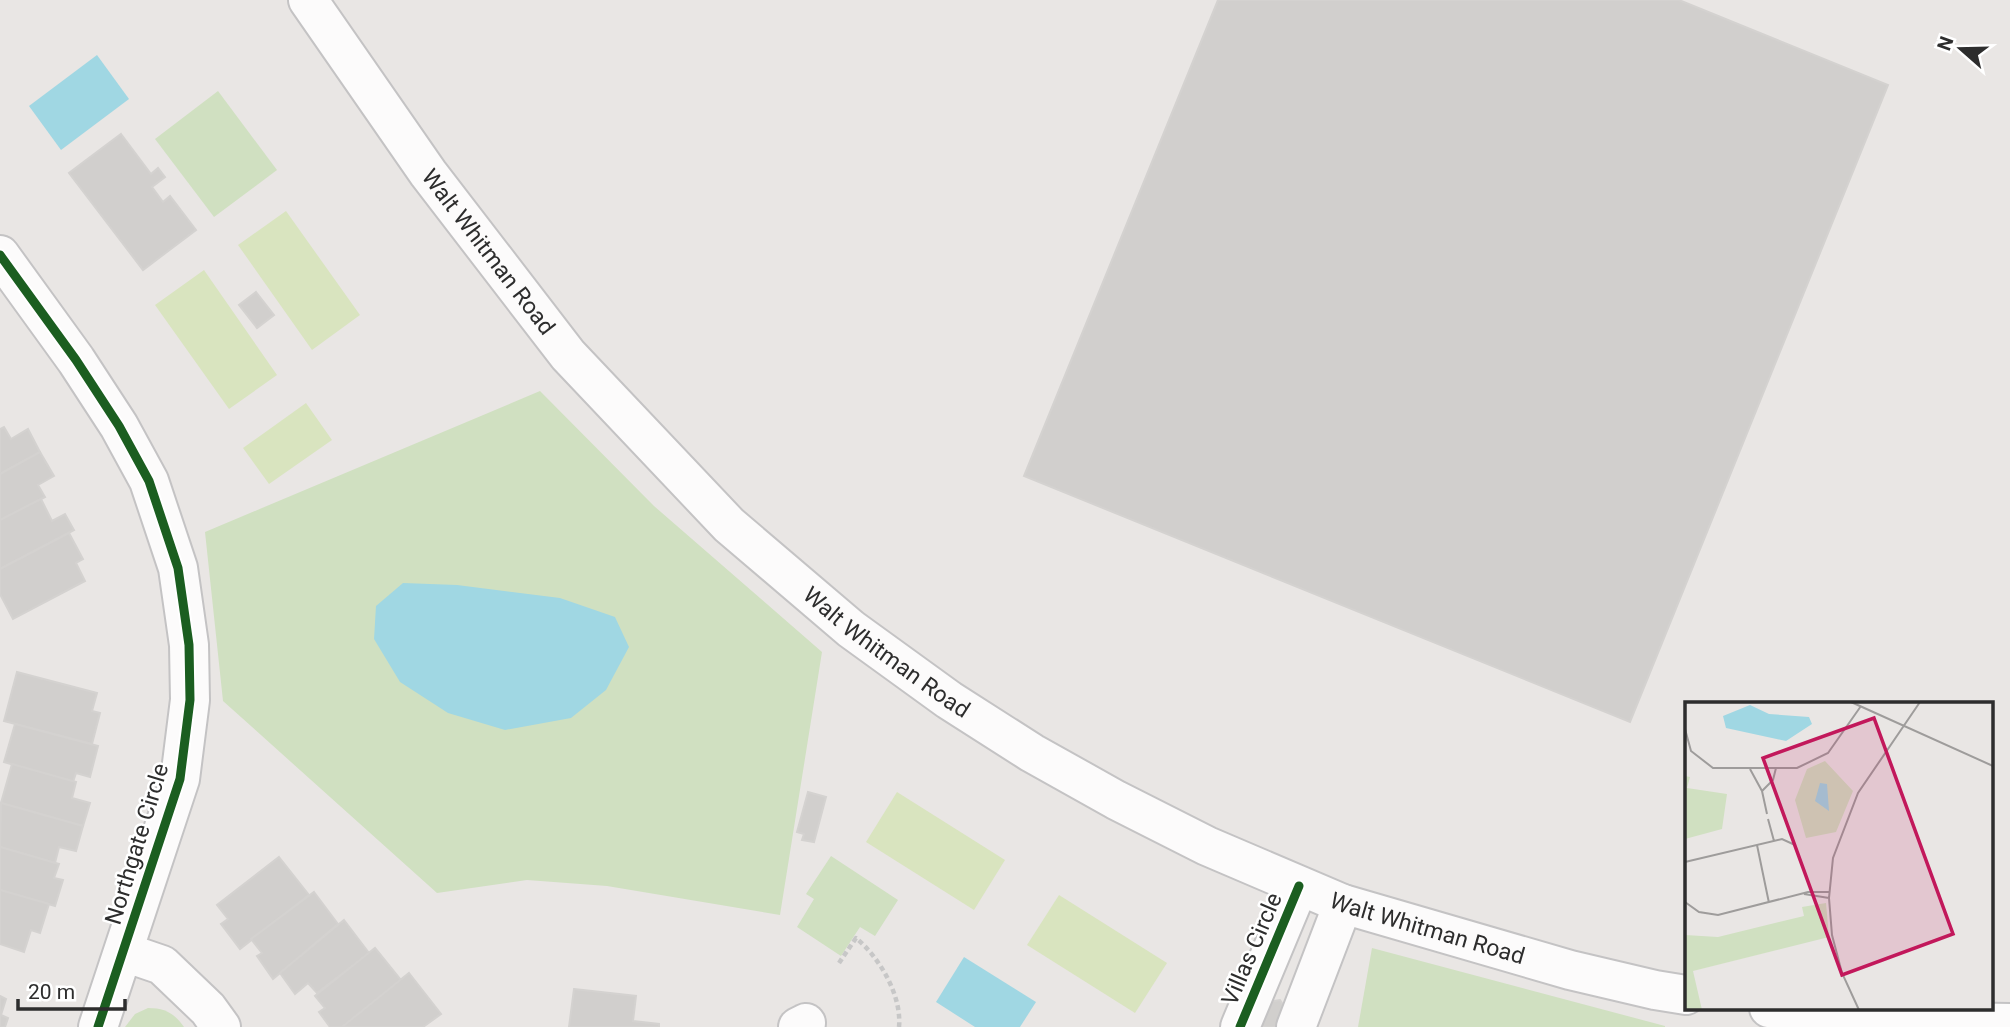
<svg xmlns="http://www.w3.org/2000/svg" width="2010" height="1027" font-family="Roboto,sans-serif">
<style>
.green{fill:#d0e0c1}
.pitch{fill:#d9e4bf}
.water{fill:#a0d7e3}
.building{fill:#d1cfcd;stroke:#d4d2d0;stroke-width:2}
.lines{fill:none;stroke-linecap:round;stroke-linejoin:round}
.minor-casing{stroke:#c4c3c4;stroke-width:42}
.secondary-casing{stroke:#c4c3c4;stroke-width:42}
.path{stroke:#c7c7c7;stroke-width:4.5;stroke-dasharray:5 3.5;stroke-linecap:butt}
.minor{stroke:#fcfbfb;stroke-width:38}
.secondary{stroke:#fcfbfb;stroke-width:38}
.cycleway-casing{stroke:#fff;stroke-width:13}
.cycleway{stroke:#1b5e20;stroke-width:9}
.labels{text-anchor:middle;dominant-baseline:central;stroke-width:5;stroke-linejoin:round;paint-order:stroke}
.street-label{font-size:23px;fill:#2d2d2d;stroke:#fff}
.inset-road{fill:none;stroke:#9e9c9b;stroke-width:2}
.view{fill:#c2185b;fill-opacity:0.15;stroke:#c2185b;stroke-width:3.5}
.inset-edge{fill:none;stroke:#2d2d2d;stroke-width:3.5}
</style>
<rect width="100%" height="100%" fill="#e9e6e4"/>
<g class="green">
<polygon points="218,91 277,170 214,217 155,139"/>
<polygon points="540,391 654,506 822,652 780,915 607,886 527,880 437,893 223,701 205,532"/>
<polygon points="831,856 898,900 875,936 860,927 841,956 797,927 814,899 806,894"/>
<polygon points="1372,948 1665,1026 1665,1027 1358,1027"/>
<path d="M148 1008C165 1008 174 1013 184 1027H125L135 1014Z"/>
</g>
<g class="pitch">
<polygon points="286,211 360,315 312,350 238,245"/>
<polygon points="204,270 277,375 229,409 155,305"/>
<polygon points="306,403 332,440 269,484 243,448"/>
<polygon points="897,792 1005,860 974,910 866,842"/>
<polygon points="1059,895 1167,963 1135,1013 1027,945"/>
</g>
<g class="water">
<polygon points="97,55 129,99 61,150 29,106"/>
<polygon points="403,583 457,585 560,598 615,617 629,647 606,690 571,718 505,730 448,713 400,682 374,639 376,606"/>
<polygon points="964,957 1036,1002 1020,1027 975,1027 936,1002"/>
</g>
<g class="building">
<polygon points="1218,0 1679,0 1888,85 1630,722 1024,476"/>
<polygon points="121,134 151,174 158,168 165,177 152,187 163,202 170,196 196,230 143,270 69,173"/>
<polygon points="256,292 274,315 257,328 239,305"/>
<polygon points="4,427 11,439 28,429 40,452 0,474 0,429"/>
<polygon points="40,452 54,476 38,485 45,497 0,520 0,474"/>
<polygon points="41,499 52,521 65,514 74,530 0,569 0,520"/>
<polygon points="69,533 83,559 76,563 85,581 13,619 0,594 0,569"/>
<polygon points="17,672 97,693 92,711 100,713 92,744 4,721"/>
<polygon points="15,724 98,746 90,777 76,773 73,782 4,762"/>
<polygon points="12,764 76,782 72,798 90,803 83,826 1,803"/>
<polygon points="808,792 826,797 814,842 802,840 804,834 797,832"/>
<polygon points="1,803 83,826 76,851 59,847 55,863 0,847"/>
<polygon points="0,847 59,864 54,878 63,880 55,906 0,890"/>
<polygon points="279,857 309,895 240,949 221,924 228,919 217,905"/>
<polygon points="0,890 49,904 40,933 31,930 24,952 0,944"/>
<polygon points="314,892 338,924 273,979 257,956 262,953 251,939"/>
<polygon points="344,920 369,953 317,993 308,983 295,994 280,973"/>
<polygon points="375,948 401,980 342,1027 330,1027 319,1012 325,1008 315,996"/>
<polygon points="409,973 441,1014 423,1027 342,1027"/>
<polygon points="574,989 636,996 633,1021 659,1024 659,1027 569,1027"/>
<polygon points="0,996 6,999 1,1015 8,1018 5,1027 0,1027"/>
<polygon points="1280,1000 1288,1012 1281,1027 1254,1027 1267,1002"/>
</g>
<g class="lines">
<g class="minor-casing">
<g id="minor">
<polyline points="0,255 76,360 119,426 149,481 178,568 189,645 190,700 180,779 98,1027"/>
<polyline points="124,952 162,965 208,1009 221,1027"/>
<polyline points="798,1027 806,1023"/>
<polyline points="1240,1027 1299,886"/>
<polyline points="1296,1027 1343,904"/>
</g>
</g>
<g class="secondary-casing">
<g id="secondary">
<path id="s1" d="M308 0 428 173 568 355 729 525 851 629 949 700 1032 753 1116 800 1207 846 1343 904 1570 970 1655 990 1686 995"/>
<polyline points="1769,1008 1893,1021 2010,1023"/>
</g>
</g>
<path class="path" d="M839 963 856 938C879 957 902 995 899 1027"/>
<use href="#minor" class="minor"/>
<use href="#secondary" class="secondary"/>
<g class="cycleway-casing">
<g id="cycleway">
<polyline points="0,255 76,360 119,426 149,481 178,568 189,645 190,700 180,779 98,1027"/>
<polyline points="1240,1027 1299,886"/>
</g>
</g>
<use href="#cycleway" class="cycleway"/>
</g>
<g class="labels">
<g class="street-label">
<text stroke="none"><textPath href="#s1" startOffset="310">Walt Whitman Road</textPath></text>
<text stroke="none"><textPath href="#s1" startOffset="877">Walt Whitman Road</textPath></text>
<text transform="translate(137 844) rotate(-73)">Northgate Circle</text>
<text stroke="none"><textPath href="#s1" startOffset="1488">Walt Whitman Road</textPath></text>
<text transform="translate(1252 949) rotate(-67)">Villas Circle</text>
</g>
</g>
<g transform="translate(1685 702)">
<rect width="308" height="308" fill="#e9e6e4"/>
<path d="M140 59 168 89 151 130 121 136 110 98 122 67ZM0 74 5 75 2 86 42 92 37 127 0 137ZM141 201 144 235 8 269 17 308H0V233L33 235 119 214 117 205Z" fill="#d0e0c1"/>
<path d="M65 3 84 12 124 15 127 22 101 39 41 26 38 14ZM135 81 142 82 144 109 130 99Z" fill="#a0d7e3"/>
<path class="inset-road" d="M166 0 308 64M0 27 6 49 28 66H112L143 51 176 4M65 67 77 89 88 78 91 66M77 89 82 112M83 117 89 139M72 143 84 201M0 160 97 137 110 143M119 192 144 196M0 200 14 210 33 213 123 190H145M174 308 157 271 147 233 144 196 148 156 173 91 235 0"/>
<path class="view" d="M189 16 268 232 157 273 78 56Z"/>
<rect width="308" height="308" class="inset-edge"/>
</g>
<g transform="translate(1961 49) rotate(290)" stroke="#ffffff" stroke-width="5" paint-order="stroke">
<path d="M0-5L12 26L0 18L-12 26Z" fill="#2d2d2d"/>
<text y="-10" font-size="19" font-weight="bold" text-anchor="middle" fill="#2d2d2d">N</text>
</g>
<path d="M18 999v10h107v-10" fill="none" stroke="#2d2d2d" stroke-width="3.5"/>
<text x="28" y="999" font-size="21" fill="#2d2d2d" stroke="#ffffff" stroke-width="5" paint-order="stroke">20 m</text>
</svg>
